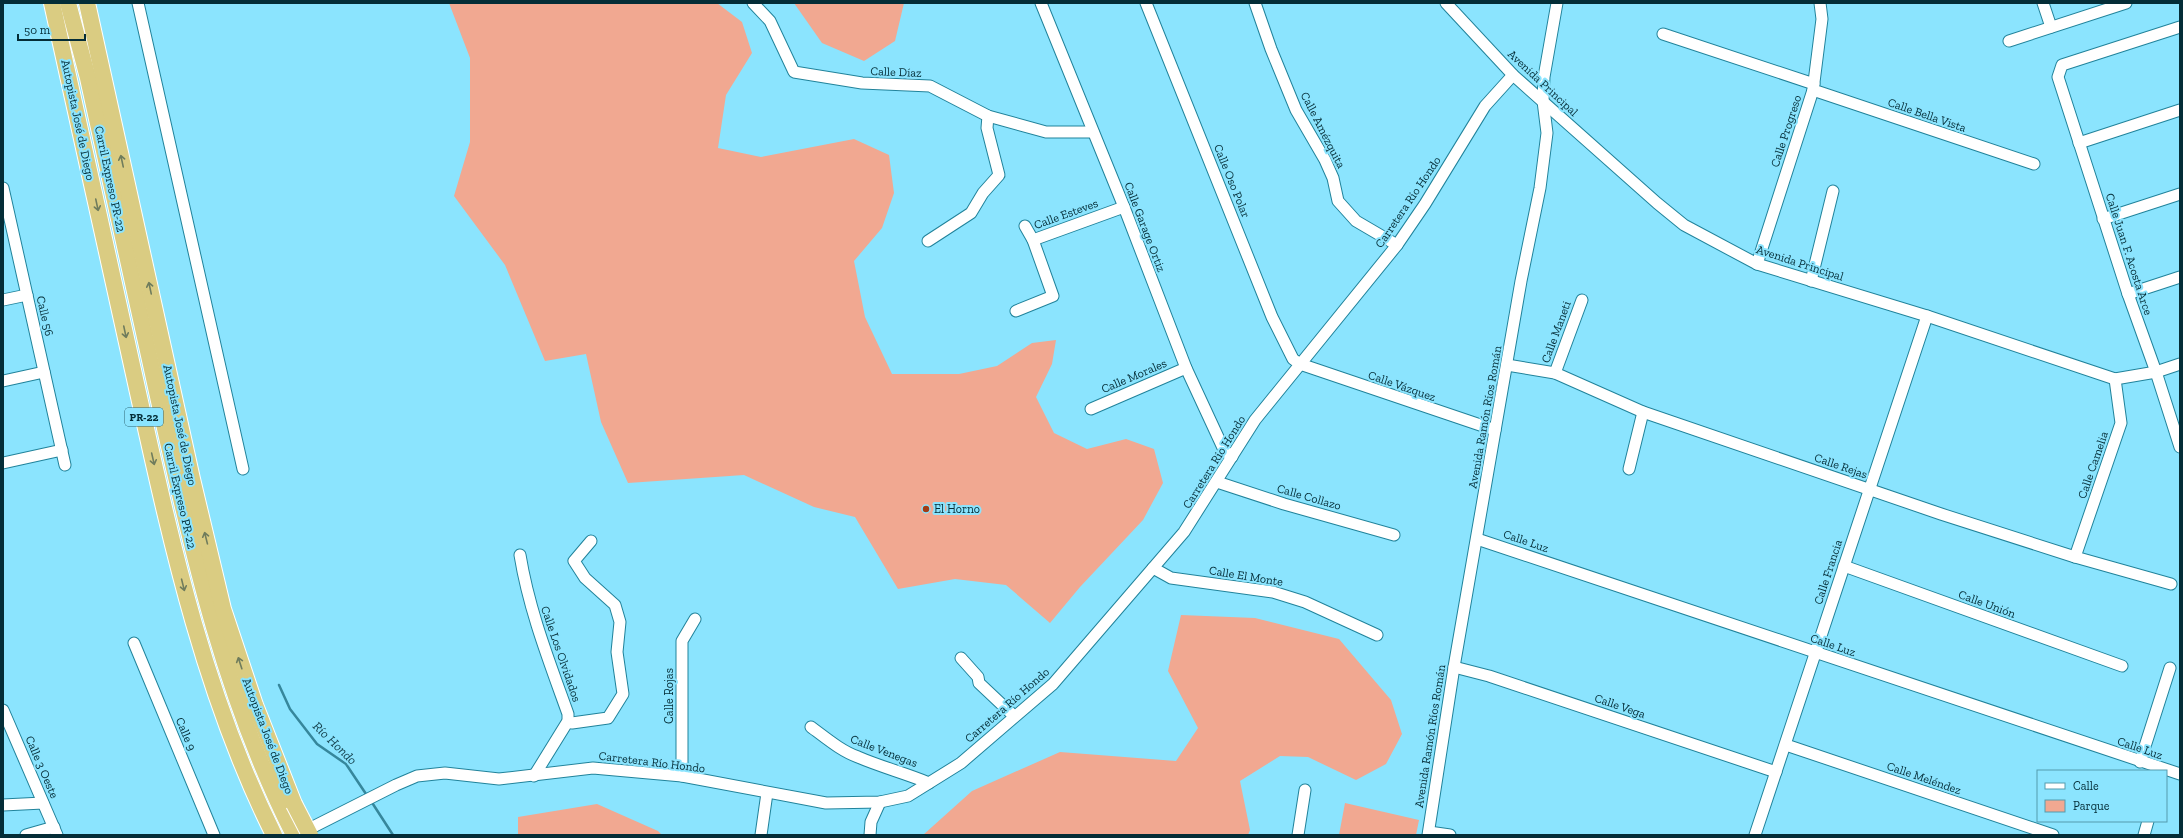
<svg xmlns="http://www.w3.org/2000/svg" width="2183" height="838" font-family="'Zilla Slab',serif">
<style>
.green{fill:#f1a891}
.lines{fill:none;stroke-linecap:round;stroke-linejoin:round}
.stream{stroke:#36879c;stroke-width:2.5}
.minor-casing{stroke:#21839b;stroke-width:13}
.highway-casing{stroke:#fff;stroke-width:18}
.minor{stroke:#fff;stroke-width:11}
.highway{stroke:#dacc82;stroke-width:16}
.highway-bridge-casing{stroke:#fff;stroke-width:18;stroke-linecap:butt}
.highway-bridge{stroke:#dacc82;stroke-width:16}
.oneway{stroke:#6f7c5c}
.poi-dot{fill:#a13b15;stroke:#8be4fe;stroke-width:1.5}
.labels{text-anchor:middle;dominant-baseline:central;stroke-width:4;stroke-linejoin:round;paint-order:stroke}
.shield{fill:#8be4fe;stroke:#2c6473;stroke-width:1}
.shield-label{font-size:11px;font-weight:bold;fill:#042d37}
.street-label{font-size:12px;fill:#042d37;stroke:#8be4fe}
.poi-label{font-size:12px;fill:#042d37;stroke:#8be4fe;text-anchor:start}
.water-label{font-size:13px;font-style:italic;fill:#133f4b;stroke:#8be4fe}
</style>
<rect width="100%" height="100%" fill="#8be4fe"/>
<g class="green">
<polygon points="449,3 717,3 742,22 752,53 726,95 718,148 761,157 854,139 889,155 894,193 882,228 854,261 865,317 892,374 959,374 997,366 1032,343 1056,340 1052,364 1036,397 1054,433 1087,449 1126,439 1154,449 1163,483 1143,520 1080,587 1050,623 1006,585 955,579 898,589 855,517 814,507 744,475 628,483 601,422 586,354 545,361 505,265 454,196 470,142 470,58"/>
<polygon points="794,3 904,3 895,41 864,61 822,43"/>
<polygon points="1181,615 1255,618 1339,639 1391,700 1402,734 1386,764 1356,780 1308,757 1280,756 1240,781 1250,830 1248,835 923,835 972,791 1060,752 1176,761 1198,728 1168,671"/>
<polygon points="1345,803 1419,820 1416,835 1339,835"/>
<polygon points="597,804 658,831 662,835 518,835 518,817"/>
</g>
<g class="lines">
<g class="stream">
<polyline points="279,685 290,709 317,744 346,764 368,797"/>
<polyline points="371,801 393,835"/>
</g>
<g class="minor-casing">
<g id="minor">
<polyline points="138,3 243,469"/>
<polyline points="753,3 770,21 794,72 862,83 930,86 988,116 1046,132 1093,132"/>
<polyline points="1041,3 1124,207 1186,368 1224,450 1232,457"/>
<polyline points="1146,3 1272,317 1293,359 1300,364 1495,430"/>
<polyline points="1255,3 1271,49 1296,110 1325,160 1333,178 1338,201 1356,221 1397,245"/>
<polyline points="1446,3 1513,75 1657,203 1684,225 1757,264 1927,316 2115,379 2156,372 2180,364"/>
<polyline points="2043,3 2051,27"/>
<polyline points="2180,27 2062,65 2058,77 2128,294 2156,372 2180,447"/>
<polyline points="1663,34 1814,84"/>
<polyline points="2009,41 2126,3"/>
<polyline points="1813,90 2034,164"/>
<polyline points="2079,143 2180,110"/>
<polyline points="3,188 65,465"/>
<polyline points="2103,219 2180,194"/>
<polyline points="1033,240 1124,207"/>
<polyline points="928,241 971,213 983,193 999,175 987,128 988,116"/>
<polyline points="1757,264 1813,90 1822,19 1820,3"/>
<polyline points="1811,281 1833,191"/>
<polyline points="2128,294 2180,277"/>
<polyline points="3,300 27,295"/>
<polyline points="1016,311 1053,296 1033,240 1025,226"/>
<polyline points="1507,365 1555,373 1643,412 1941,514 2075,557 2171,584"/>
<polyline points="1555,373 1582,300"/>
<polyline points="3,381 44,372"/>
<polyline points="1091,409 1186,368"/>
<polyline points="3,463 62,450"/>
<polyline points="1629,469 1643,412"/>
<polyline points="1217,482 1284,504 1394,535"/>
<polyline points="1477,539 2180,774"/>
<path d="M520 555C529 610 549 661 568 714V721L534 776"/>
<polyline points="2075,557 2121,423 2115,379"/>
<polyline points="1844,566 2122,666"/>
<polyline points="1153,568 1171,578 1273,592 1305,602 1377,635"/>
<polyline points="134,643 214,835"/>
<polyline points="961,658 978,677 979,683 1014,716"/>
<polyline points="1454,667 1489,676 1776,772"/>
<polyline points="3,710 57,835"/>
<polyline points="568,721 572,723 608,718 623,694 617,652 620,622 615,605 585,578 574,561 591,541"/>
<path d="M811 727C826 738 841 751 858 757 881 767 905 773 929 783"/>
<polyline points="1786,745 2053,835"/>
<polyline points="2140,762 2170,668"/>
<polyline points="682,776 682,641 695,619"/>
<polyline points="3,805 43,803"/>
<polyline points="1429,832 1450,835"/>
<polyline points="301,833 396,785 417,776 445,773 499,779 593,768 682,776 826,803 880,802 908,796 961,763 1053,684 1184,532 1255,420 1397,245 1425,204 1485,106 1513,75"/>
<polyline points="26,835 54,827"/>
<polyline points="761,835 767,793"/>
<polyline points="870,835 871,822 880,802"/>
<polyline points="1298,835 1305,790"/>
<polyline points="1428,835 1454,667 1521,281 1540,188 1547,133 1543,101 1544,77 1557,3"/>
<polyline points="1755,835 1927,316"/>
<polyline points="2144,835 2148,821"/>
</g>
</g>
<g class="highway-casing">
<g id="highway">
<path d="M52 3C81 134 110 266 139 397 172 546 205 697 274 835"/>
<path d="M68 3 88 78C112 189 137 299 161 410 193 556 226 701 294 835"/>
<polyline points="87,3 192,479 223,609 255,705 294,804"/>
</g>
</g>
<use href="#minor" class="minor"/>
<use href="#highway" class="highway"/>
<g class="highway-bridge-casing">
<polyline id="highway-bridge" points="294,804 310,835"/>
</g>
<use href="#highway-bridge" class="highway-bridge"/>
</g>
<defs><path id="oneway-shaft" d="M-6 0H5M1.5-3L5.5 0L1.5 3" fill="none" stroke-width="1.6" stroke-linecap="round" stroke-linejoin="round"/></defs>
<g class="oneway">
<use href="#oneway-shaft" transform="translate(122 161) rotate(-102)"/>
<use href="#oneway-shaft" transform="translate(97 205) rotate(78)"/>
<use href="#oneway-shaft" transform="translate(150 288) rotate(-102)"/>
<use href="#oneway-shaft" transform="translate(125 332) rotate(78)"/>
<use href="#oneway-shaft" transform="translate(153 459) rotate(77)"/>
<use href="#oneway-shaft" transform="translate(206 538) rotate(-104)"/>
<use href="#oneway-shaft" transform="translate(183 585) rotate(76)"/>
<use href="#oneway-shaft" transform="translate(240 663) rotate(-108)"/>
</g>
<circle class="poi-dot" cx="926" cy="509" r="4"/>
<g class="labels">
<rect class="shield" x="125" y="408" width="38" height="18" rx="3"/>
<g class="shield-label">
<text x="144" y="417">PR-22</text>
</g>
<g class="street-label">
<text transform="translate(896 72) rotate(2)">Calle Díaz</text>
<text transform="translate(1543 83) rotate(43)">Avenida Principal</text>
<text transform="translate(1927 115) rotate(19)">Calle Bella Vista</text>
<text transform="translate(78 120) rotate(78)">Autopista José de Diego</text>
<text transform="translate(1323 130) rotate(63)">Calle Amézquita</text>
<text transform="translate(1786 131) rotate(-72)">Calle Progreso</text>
<text transform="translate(110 179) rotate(78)">Carril Expreso PR-22</text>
<text transform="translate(1232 181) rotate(68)">Calle Oso Polar</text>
<text transform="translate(1408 202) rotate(-56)">Carretera Río Hondo</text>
<text transform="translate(1066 214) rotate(-20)">Calle Esteves</text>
<text transform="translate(1145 227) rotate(69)">Calle Garage Ortiz</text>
<text transform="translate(2129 254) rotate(72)">Calle Juan F. Acosta Arce</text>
<text transform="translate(1800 263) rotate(18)">Avenida Principal</text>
<text transform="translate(45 316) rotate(77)">Calle 56</text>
<text transform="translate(1556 332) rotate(-70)">Calle Maneti</text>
<text transform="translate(1134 376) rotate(-23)">Calle Morales</text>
<text transform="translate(1402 386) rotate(19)">Calle Vázquez</text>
<text transform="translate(1485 417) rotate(-80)">Avenida Ramón Ríos Román</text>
<text transform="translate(180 425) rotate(78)">Autopista José de Diego</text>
<text transform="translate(1214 462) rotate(-58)">Carretera Río Hondo</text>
<text transform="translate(2093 465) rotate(-71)">Calle Camelia</text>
<text transform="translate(1841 466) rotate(19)">Calle Rejas</text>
<text transform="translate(180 496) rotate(77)">Carril Expreso PR-22</text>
<text transform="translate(1309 497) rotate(16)">Calle Collazo</text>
<text transform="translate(1526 541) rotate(19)">Calle Luz</text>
<text transform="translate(1828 572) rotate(-72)">Calle Francia</text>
<text transform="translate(1246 576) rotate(9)">Calle El Monte</text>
<text transform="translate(1987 604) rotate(20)">Calle Unión</text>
<text transform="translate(1833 645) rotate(19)">Calle Luz</text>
<text transform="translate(561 654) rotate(71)">Calle Los Olvidados</text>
<text transform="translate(669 696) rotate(-90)">Calle Rojas</text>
<text transform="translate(1007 705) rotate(-41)">Carretera Río Hondo</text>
<text transform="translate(1620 706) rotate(19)">Calle Vega</text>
<text transform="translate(186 734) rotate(67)">Calle 9</text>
<text transform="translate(268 736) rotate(69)">Autopista José de Diego</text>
<text transform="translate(1430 736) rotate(-81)">Avenida Ramón Ríos Román</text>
<text transform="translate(2140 748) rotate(19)">Calle Luz</text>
<text transform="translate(884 751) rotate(21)">Calle Venegas</text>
<text transform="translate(652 762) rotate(7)">Carretera Río Hondo</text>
<text transform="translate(42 767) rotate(67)">Calle 3 Oeste</text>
<text transform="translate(1924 778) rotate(19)">Calle Meléndez</text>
</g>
<g class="poi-label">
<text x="934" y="509">El Horno</text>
</g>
<g class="water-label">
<text transform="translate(335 743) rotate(44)">Río Hondo</text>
</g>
</g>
<rect width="2183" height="838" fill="none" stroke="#042d37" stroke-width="8"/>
<rect x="2037" y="770" width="130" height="52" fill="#8be4fe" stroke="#559bae"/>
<rect x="2045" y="783" width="20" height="6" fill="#ffffff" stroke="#559bae"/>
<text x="2073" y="790" font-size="12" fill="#042d37">Calle</text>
<rect x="2045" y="800" width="20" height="12" fill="#f1a891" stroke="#559bae"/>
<text x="2073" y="810" font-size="12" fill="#042d37">Parque</text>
<path d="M18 34v6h67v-6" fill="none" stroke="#042d37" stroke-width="2"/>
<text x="24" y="34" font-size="12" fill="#042d37" stroke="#8be4fe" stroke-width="3" paint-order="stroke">50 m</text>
</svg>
